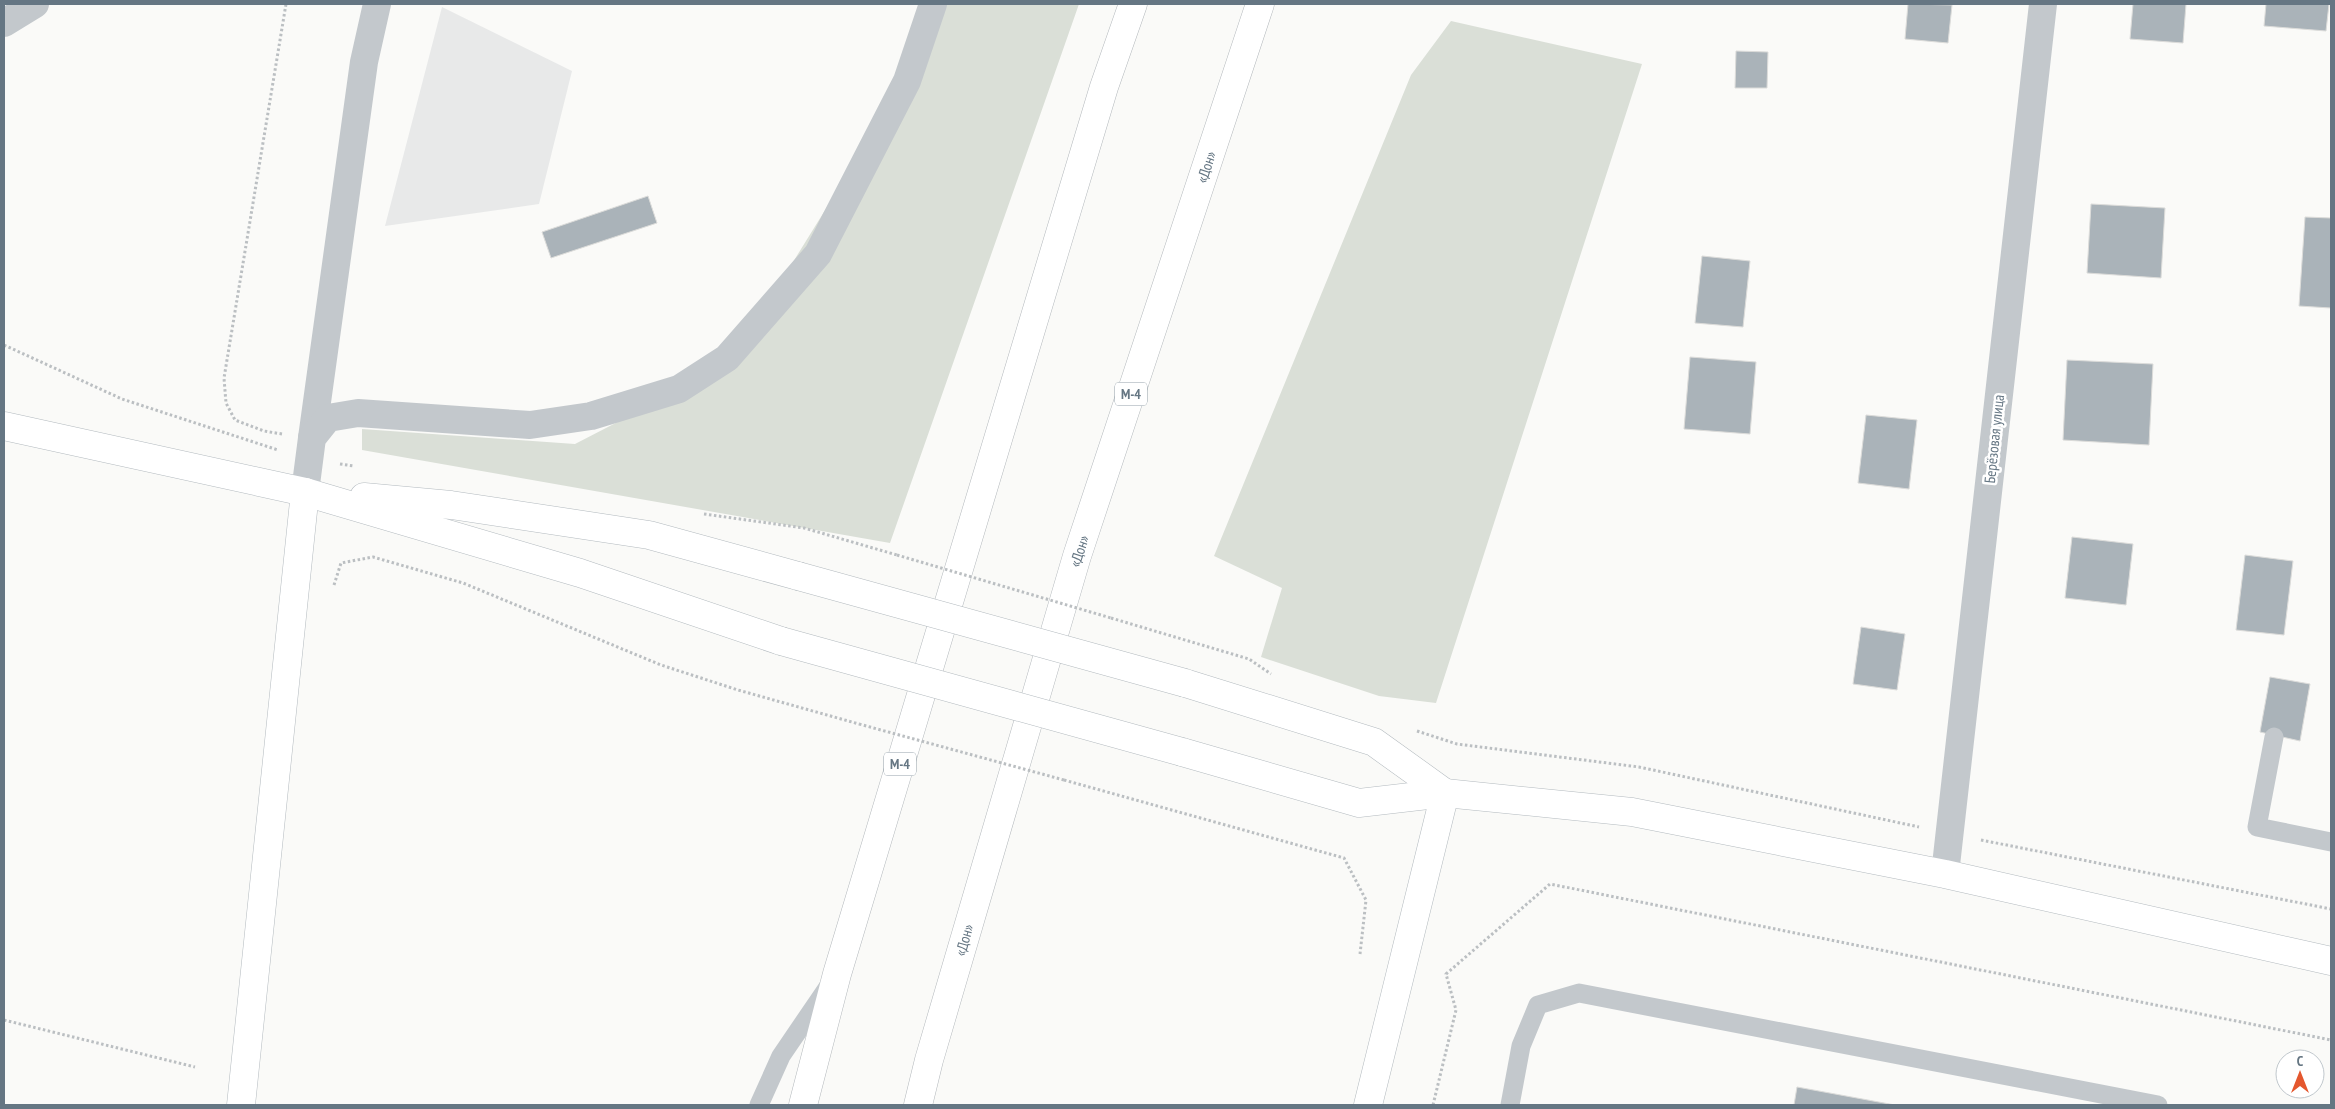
<svg xmlns="http://www.w3.org/2000/svg" width="2335" height="1109" font-family="'PT Sans Narrow',sans-serif">
<style>
.built{fill:#e8e9e9}
.green{fill:#dadfd7}
.building{fill:#aab3b9;stroke:#dcdcda}
.lines{fill:none;stroke-linecap:round;stroke-linejoin:round}
.secondary-casing{stroke:#b3babf;stroke-width:29}
.highway-casing{stroke:#b4b9bd;stroke-width:29}
.path{stroke:#bbbfc2;stroke-width:3;stroke-dasharray:2.5 2.5;stroke-linecap:butt}
.lane{stroke:#c3c8cc;stroke-width:19}
.street{stroke:#c3c8cc;stroke-width:28}
.secondary{stroke:#fff;stroke-width:28}
.highway{stroke:#fff;stroke-width:28}
.secondary-bridge-casing{stroke:#b3babf;stroke-width:29;stroke-linecap:butt}
.path-bridge{stroke:#bbbfc2;stroke-width:3;stroke-dasharray:2.5 2.5;stroke-linecap:butt}
.secondary-bridge{stroke:#fff;stroke-width:28}
.labels{text-anchor:middle;dominant-baseline:central;stroke-width:5;stroke-linejoin:round;paint-order:stroke}
.shield{fill:#fff;stroke:#939fa8;stroke-width:1}
.shield-label{font-size:14px;font-weight:bold;fill:#657683}
.street-label{font-size:15px;fill:#657683;stroke:#fff}
</style>
<rect width="100%" height="100%" fill="#fafaf8"/>
<polygon class="built" points="442,7 572,71 539,204 385,226"/>
<g class="green">
<polygon points="925,4 1079,4 890,543 362,450 362,429 575,444 730,364 911,71"/>
<polygon points="1451,21 1642,64 1436,703 1379,696 1261,657 1282,588 1214,556 1411,75"/>
</g>
<g class="building">
<polygon points="1908,4 1952,5 1948,43 1905,39"/>
<polygon points="2133,4 2186,4 2183,43 2130,39"/>
<polygon points="2266,4 2329,4 2326,31 2264,26"/>
<polygon points="1736,51 1768,52 1767,88 1735,88"/>
<polygon points="648,196 657,223 551,258 542,232"/>
<polygon points="2091,204 2165,208 2161,278 2087,273"/>
<polygon points="2305,217 2331,218 2331,308 2299,306"/>
<polygon points="1702,256 1750,261 1743,327 1695,323"/>
<polygon points="1690,357 1756,362 1750,434 1684,429"/>
<polygon points="2067,360 2153,364 2149,445 2063,440"/>
<polygon points="1866,415 1917,420 1909,489 1858,483"/>
<polygon points="2072,537 2133,544 2126,605 2065,598"/>
<polygon points="2245,555 2293,561 2284,635 2236,630"/>
<polygon points="1861,627 1905,634 1897,690 1853,684"/>
<polygon points="2270,677 2310,684 2300,741 2260,732"/>
<polygon points="1797,1087 1895,1105 1794,1105"/>
</g>
<g class="lines">
<g class="secondary-casing">
<g id="secondary">
<polyline points="4,426 305,492 580,573 781,641"/>
<polyline points="364,497 451,505 649,535 798,576"/>
<polyline points="1185,683 1374,742 1445,793"/>
<polyline points="1182,752 1359,803 1445,793 1632,812 1945,874 2331,961"/>
<polyline points="241,1105 305,492"/>
<polyline points="1368,1105 1445,793"/>
</g>
</g>
<g class="highway-casing">
<g id="highway">
<polyline points="803,1105 837,974 1104,87 1133,4"/>
<polyline points="918,1105 929,1060 1077,556 1260,4"/>
</g>
</g>
<g class="path">
<polyline points="4,345 122,399 278,450"/>
<polyline points="282,434 264,431 235,420 226,403 224,378 286,4"/>
<polyline points="340,464 354,466"/>
<polyline points="704,514 804,528 897,555"/>
<polyline points="334,585 341,563 373,557 463,583 661,665 738,690 859,724"/>
<polyline points="1111,618 1249,659 1271,674"/>
<polyline points="1417,731 1457,744 1639,767 1919,827"/>
<polyline points="1064,780 1344,858 1366,900 1360,954"/>
<polyline points="1981,840 2331,909"/>
<polyline points="4,1020 195,1067"/>
<polyline points="1433,1105 1456,1010 1446,974 1550,884 2331,1040"/>
</g>
<g class="lane">
<polyline points="2274,737 2257,827 2331,842"/>
<polyline points="759,1105 781,1056 828,987"/>
<polyline points="1510,1105 1521,1046 1538,1005 1579,993 2158,1105"/>
</g>
<g class="street">
<polyline points="4,23 35,4"/>
<polyline points="312,438 364,62 377,4"/>
<polyline points="305,492 312,438 328,418 358,413 530,425 591,416 679,389 727,358 818,254 907,81 933,4"/>
<polyline points="1945,874 2043,4"/>
</g>
<use href="#secondary" class="secondary"/>
<use href="#highway" class="highway"/>
<g class="secondary-bridge-casing">
<g id="secondary-bridge">
<polyline points="798,576 1185,683"/>
<polyline points="781,641 1182,752"/>
</g>
</g>
<g class="path-bridge">
<polyline points="897,555 1111,618"/>
<polyline points="859,724 1064,780"/>
</g>
<use href="#secondary-bridge" class="secondary-bridge"/>
</g>
<g class="labels">
<g class="shield">
<rect x="1115" y="382.5" width="32" height="23" rx="4"/>
<rect x="884" y="752.5" width="32" height="23" rx="4"/>
</g>
<g class="shield-label">
<text x="1131" y="394">М-4</text>
<text x="900" y="764">М-4</text>
</g>
<g class="street-label">
<text transform="translate(1206 167) rotate(-72)">«Дон»</text>
<text transform="translate(1994 439) rotate(-84)">Берёзовая улица</text>
<text transform="translate(1079 551) rotate(-72)">«Дон»</text>
<text transform="translate(964 940) rotate(-74)">«Дон»</text>
</g>
</g>
<rect width="2335" height="1109" fill="none" stroke="#657683" stroke-width="10"/>
<g transform="translate(2300 1074)"><circle r="24" fill="#ffffff" stroke="#c1c8cd"/>
<path d="M0-4L9 19L0 12L-9 19Z" fill="#e4572e"/>
<text y="-8" font-size="14" font-weight="bold" text-anchor="middle" fill="#657683">С</text>
</g>
</svg>
